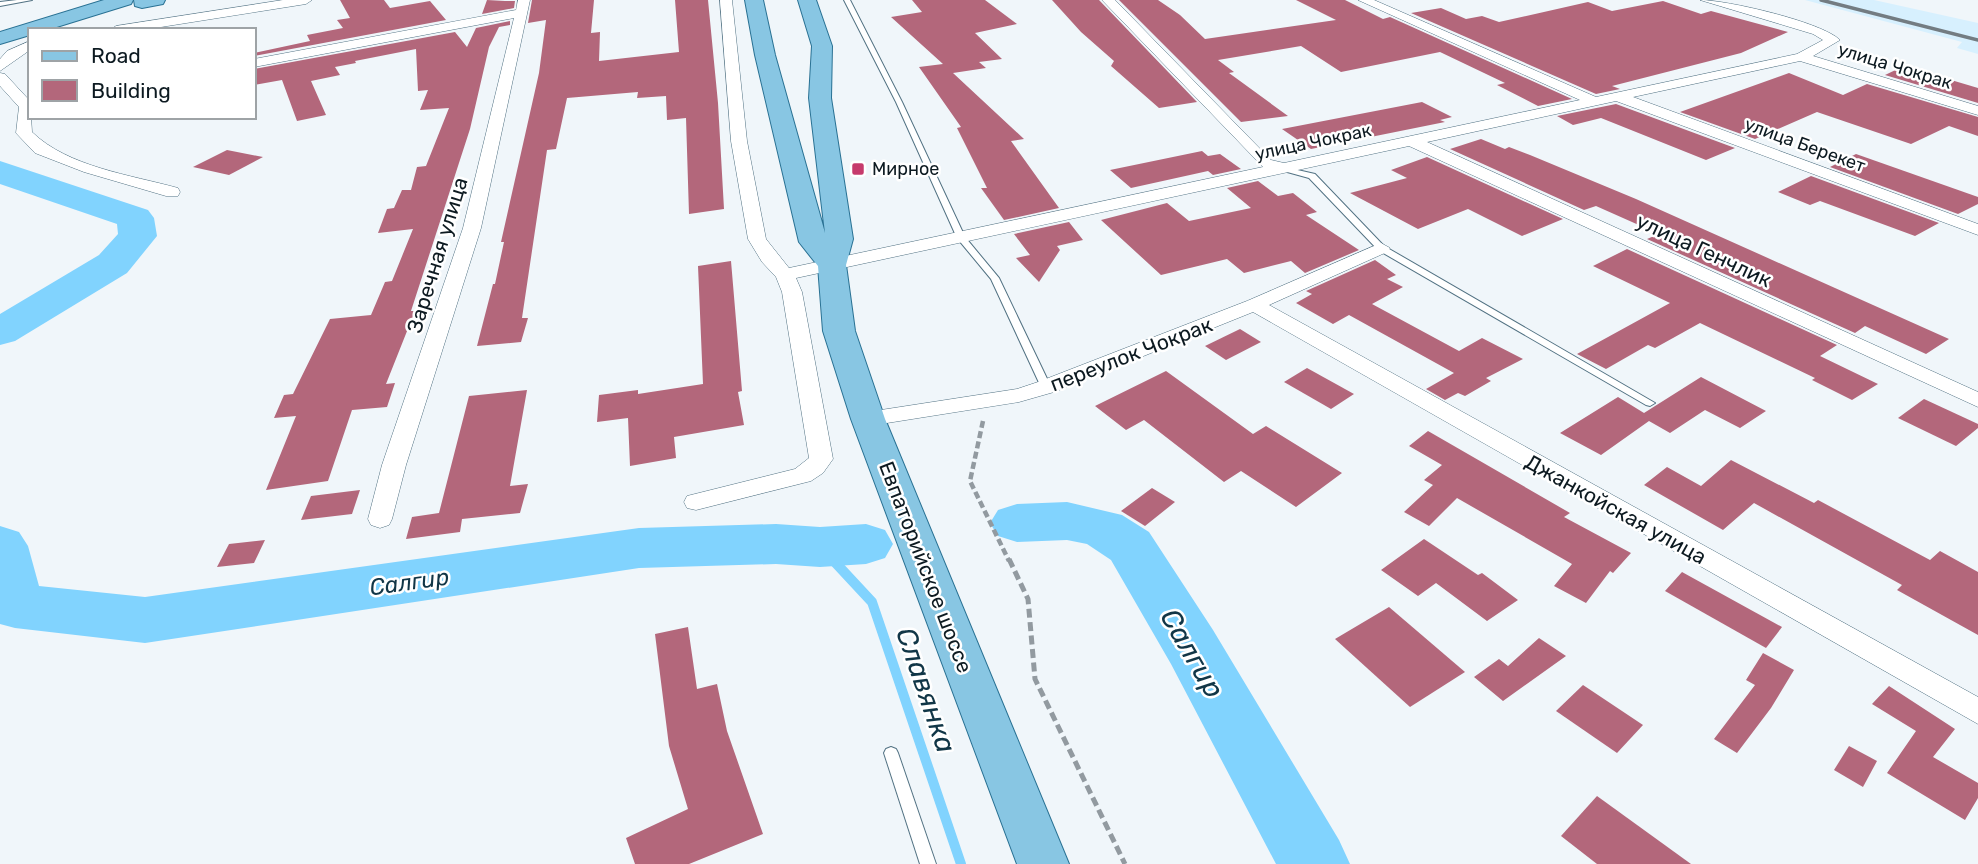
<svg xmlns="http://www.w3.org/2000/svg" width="1978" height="864" font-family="Rubik,sans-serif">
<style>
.built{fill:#d7f0fe}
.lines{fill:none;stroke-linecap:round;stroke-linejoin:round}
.stream-far1{stroke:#81d3fe;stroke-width:8}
.stream{stroke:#81d3fe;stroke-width:10}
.river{fill:#81d3fe;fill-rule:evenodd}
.building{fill:#b3677b}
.lane-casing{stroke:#527283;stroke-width:2}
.street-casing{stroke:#527283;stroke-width:1}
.primary-casing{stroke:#297193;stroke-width:2}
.path-far1{stroke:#929aa0;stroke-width:4.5;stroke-dasharray:7 3.5;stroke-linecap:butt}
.path{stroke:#929aa0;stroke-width:5;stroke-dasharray:9 4.5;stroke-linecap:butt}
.lane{fill:#fff;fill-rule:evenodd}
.street{fill:#fff;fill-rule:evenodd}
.primary{fill:#88c6e3;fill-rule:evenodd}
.rail{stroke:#737c82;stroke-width:3.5}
.poi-dot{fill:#c63a6c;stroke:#fff;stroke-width:2.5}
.labels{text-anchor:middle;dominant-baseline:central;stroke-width:5;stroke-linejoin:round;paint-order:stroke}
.far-street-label{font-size:18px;fill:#0d1a21;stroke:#fff}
.far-poi-label{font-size:18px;fill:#0d1a21;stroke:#fff;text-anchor:start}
.street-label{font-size:21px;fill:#0d1a21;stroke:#fff}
.water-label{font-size:23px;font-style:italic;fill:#113647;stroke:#fff}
.near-water-label{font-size:28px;font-style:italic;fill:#113647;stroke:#fff}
</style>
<rect width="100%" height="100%" fill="#f0f6fa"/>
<polygon class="built" points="1805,0 1874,0 1978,23 1978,54 1957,48 1962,42"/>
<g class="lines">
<polyline class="stream-far1" points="820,547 833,561"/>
<polyline class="stream" points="832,559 872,602 961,864"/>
<g class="river">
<polygon points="0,161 148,210 154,218 157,236 127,273 15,341 0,345 0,314 99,255 118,234 117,224 0,184"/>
<polygon points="1067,502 1122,515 1149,532 1213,630 1339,840 1350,864 1276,864 1171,664 1111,560 1087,544 1067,540 1017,542 998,536 990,523 998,510 1017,504"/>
<polygon points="776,524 820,527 866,524 885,530 893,544 885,558 866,564 820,567 776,564 639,568 145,643 15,628 0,624 0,526 19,532 28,546 39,586 145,597 639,528"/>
</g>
</g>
<g class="building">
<polygon points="340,0 384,0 390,8 430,1 446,20 254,56 254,53 310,41 307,35 343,28 337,20 350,18"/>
<polygon points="487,0 505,1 515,1 514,8 482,14"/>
<polygon points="532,0 594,0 591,33 600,32 599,61 679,52 675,0 708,0 718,103 724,209 689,214 686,118 667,120 666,96 637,98 638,92 567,98 556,149 547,150 522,318 528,318 521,342 477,346 493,284 495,284 504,242 501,242 539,73 546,20 528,23"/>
<polygon points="912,0 985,0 1017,24 975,33 1002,59 979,62 986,68 953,73 1024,139 1011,141 1059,208 1004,220 981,188 987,188 957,128 961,127 919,67 943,64 891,17 922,12"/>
<polygon points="1052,0 1099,0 1197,102 1159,108 1111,66 1114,61 1081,32"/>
<polygon points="1119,0 1158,0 1180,15 1205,39 1336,20 1296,0 1345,0 1383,19 1390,17 1572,99 1538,106 1497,85 1505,83 1440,52 1341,72 1301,46 1218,60 1234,72 1229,73 1288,116 1241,122"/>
<polygon points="1663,1 1701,14 1711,11 1788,32 1741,53 1612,86 1620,89 1596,94 1411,13 1441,8 1466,19 1482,16 1499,22 1588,2 1612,11"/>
<polygon points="510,21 510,25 499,27 489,47 470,129 411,311 415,311 386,384 395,383 387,407 352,410 328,481 266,490 296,416 274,418 284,395 293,394 330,319 371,315 385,282 392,281 413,229 378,233 387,209 394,208 402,190 411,190 417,167 426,166 449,108 420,110 428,90 418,91 416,49 355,61 356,63 335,67 340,75 311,81 326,115 297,121 282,80 254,85 254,69 455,32 467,47 476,28"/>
<polygon points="1904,66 1978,88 1978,103 1885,75"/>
<polygon points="1789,73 1843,95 1867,84 1978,117 1978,136 1949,126 1911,144 1817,112 1755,139 1680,112"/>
<polygon points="1422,102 1452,117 1440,120 1445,122 1311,149 1282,129"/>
<polygon points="1616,104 1735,148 1706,160 1601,118 1573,125 1557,116"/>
<polygon points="1481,139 1505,149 1509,147 1530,155 1636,199 1949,339 1926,354 1865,326 1855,333 1647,239 1659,234 1596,206 1584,210 1450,149"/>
<polygon points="227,150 263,157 229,175 193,167"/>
<polygon points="1202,151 1208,156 1220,154 1241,169 1213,175 1208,171 1131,188 1110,170"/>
<polygon points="1856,154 1978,197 1978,204 1958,214 1830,167"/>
<polygon points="1427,157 1563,219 1522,236 1468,209 1418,229 1350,193 1407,178 1391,170"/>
<polygon points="1811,176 1939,223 1915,236 1820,201 1810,205 1778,192"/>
<polygon points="1258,181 1278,196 1293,193 1317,212 1306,215 1359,250 1305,273 1291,261 1244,273 1227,259 1161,275 1101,220 1167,203 1189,221 1251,208 1227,188"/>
<polygon points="1069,222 1083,240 1057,246 1060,250 1039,282 1016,258 1030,255 1014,234"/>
<polygon points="1627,249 1837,345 1820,356 1878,384 1852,400 1812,380 1815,378 1700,323 1655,348 1648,345 1606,369 1577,354 1670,303 1593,266"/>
<polygon points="1375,260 1396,275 1387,279 1403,287 1372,304 1459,351 1482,338 1523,359 1486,378 1491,381 1465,396 1458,393 1445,400 1426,389 1454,373 1349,315 1333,324 1296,303 1312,294 1306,291"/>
<polygon points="731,261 742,391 738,392 744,425 674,437 676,458 630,466 628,418 597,422 599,395 638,390 638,394 703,384 698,266"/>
<polygon points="1240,329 1261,342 1226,360 1205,346"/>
<polygon points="1307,368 1354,394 1331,409 1284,382"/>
<polygon points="1166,371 1253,434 1266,426 1342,473 1296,507 1241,471 1224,482 1144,420 1126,430 1095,406"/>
<polygon points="1701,377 1766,411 1740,428 1705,410 1670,433 1649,421 1601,455 1560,433 1618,397 1644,413"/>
<polygon points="527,390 510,486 528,484 520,513 462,519 460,532 406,539 412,517 439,513 469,396"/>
<polygon points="1924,399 1978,424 1978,428 1956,446 1898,418"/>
<polygon points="1428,431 1570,513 1564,517 1631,553 1613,573 1610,571 1586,603 1554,586 1572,564 1457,498 1429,526 1404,512 1433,485 1424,480 1442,465 1409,446"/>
<polygon points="1731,460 1814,503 1818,500 1930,560 1940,551 1978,572 1978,635 1897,590 1902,585 1754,503 1723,530 1644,485 1667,467 1701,486"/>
<polygon points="1152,488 1175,502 1145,526 1121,511"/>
<polygon points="360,490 352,514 301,520 311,496"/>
<polygon points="1424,539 1478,575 1482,573 1518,600 1487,621 1436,583 1418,596 1381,570"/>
<polygon points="265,540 254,563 217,567 229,544"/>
<polygon points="1682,572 1782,627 1766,648 1665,591"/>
<polygon points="1389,607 1465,672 1410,707 1335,639"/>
<polygon points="688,627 697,689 717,684 727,731 763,834 689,864 635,864 626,838 688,809 669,746 655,634"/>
<polygon points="1539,638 1566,656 1503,701 1474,677 1499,659 1508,666"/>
<polygon points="1763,653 1794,670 1771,708 1737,753 1714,739 1755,685 1746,680"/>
<polygon points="1583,685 1643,725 1617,753 1556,711"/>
<polygon points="1889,686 1955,729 1933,757 1978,783 1978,798 1965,820 1887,773 1916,731 1872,704"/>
<polygon points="1849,746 1877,761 1863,787 1834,770"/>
<polygon points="1597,796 1691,864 1597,864 1561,836"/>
</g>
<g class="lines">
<g class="lane-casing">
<g id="lane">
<polygon points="17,0 32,0 0,6 0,2"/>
<polygon points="844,0 850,0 902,102 965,237 999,278 1051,387 1050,389 1046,390 1041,387 991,279 957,238 896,102"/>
<polygon points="1280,166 1315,174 1384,246 1655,403 1650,406 1646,405 1378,250 1309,178 1280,170"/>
<polygon points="891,747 896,749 898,753 936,864 920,864 884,753 886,749"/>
</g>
</g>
<g class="street-casing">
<g id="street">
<polygon points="283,0 312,0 306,4 142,30 110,30 116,26"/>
<polygon points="518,0 530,0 481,228 406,465 392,519 389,525 380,528 371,525 368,519 382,465 463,228 514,18 254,67 254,59 516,10"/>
<path d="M720 0H732L747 141 766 239 789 268 1263 167 1102 0H1115L1271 160 1284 163 1580 100 1358 0H1374L1596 97 1797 54 1823 40 1813 34 1700 0C1727 0 1822 22 1840 40L1813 56 1978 106V115L1800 61 1633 97 1978 224V235L1616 101 1427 142 1978 392V407L1409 146 796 278 802 292 833 459 823 473 811 481 696 510 687 508 684 502 687 496 795 469 809 458 782 292 776 277 762 262 748 239 731 141Z"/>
<polygon points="30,41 30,50 0,71 0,59 7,51"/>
<path d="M0 73 5 74 30 101 32 132C68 167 131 175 178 188L180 192 178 196H166L84 172 35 153 16 133 19 107 0 86Z"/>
<polygon points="1381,243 1390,248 1387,252 1269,305 1978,697 1978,724 1253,312 1054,392 1019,402 868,426 860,424 857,419 860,414 868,412 1017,389 1038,382 1247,301"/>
</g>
</g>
<g class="primary-casing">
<g id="primary">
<polygon points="104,0 133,0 131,4 47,30 30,30 30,35 0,44 0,32"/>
<polygon points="134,0 165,0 163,4 142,8 135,6"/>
<polygon points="745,0 763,0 775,55 825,233 809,98 812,46 798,0 816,0 832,46 831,98 853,239 846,265 855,331 885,419 1069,864 1017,864 851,419 823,331 818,266 799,242 755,55"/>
</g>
</g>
<polyline class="path-far1" points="983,421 970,481 1009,561"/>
<polyline class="path" points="1009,559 1028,599 1035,679 1125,864"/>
<use href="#lane" class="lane"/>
<use href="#street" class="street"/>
<use href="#primary" class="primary"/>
<polyline class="rail" points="1821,0 1978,40"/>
</g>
<rect class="poi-dot" x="851" y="162" width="14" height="14" rx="3.5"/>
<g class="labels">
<g class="far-street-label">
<text transform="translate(1895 66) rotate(17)">улица Чокрак</text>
<text transform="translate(1313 142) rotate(-12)">улица Чокрак</text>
<text transform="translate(1805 145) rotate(20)">улица Берекет</text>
</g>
<g class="far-poi-label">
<text x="872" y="169">Мирное</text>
</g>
<g class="street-label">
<text transform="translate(1704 250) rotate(25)">улица Генчлик</text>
<text transform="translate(437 255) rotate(-73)">Заречная улица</text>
<text transform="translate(1131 354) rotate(-21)">переулок Чокрак</text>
<text transform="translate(1616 509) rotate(29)">Джанкойская улица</text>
<text transform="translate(926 567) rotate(69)">Евпаторийское шоссе</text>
</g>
<g class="water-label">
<text transform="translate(409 582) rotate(-8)">Салгир</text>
</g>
<g class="near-water-label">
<text transform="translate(1192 653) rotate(60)">Салгир</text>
<text transform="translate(926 690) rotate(71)">Славянка</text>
</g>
</g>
<rect x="28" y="28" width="228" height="91" fill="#ffffff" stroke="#9ea3a6" stroke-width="2"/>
<rect x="42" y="51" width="35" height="10" fill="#88c6e3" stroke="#9ea3a6" stroke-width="2"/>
<text x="91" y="63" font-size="21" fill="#0d1a21">Road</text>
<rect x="42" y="80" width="35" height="21" fill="#b3677b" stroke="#9ea3a6" stroke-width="2"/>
<text x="91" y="98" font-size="21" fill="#0d1a21">Building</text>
</svg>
